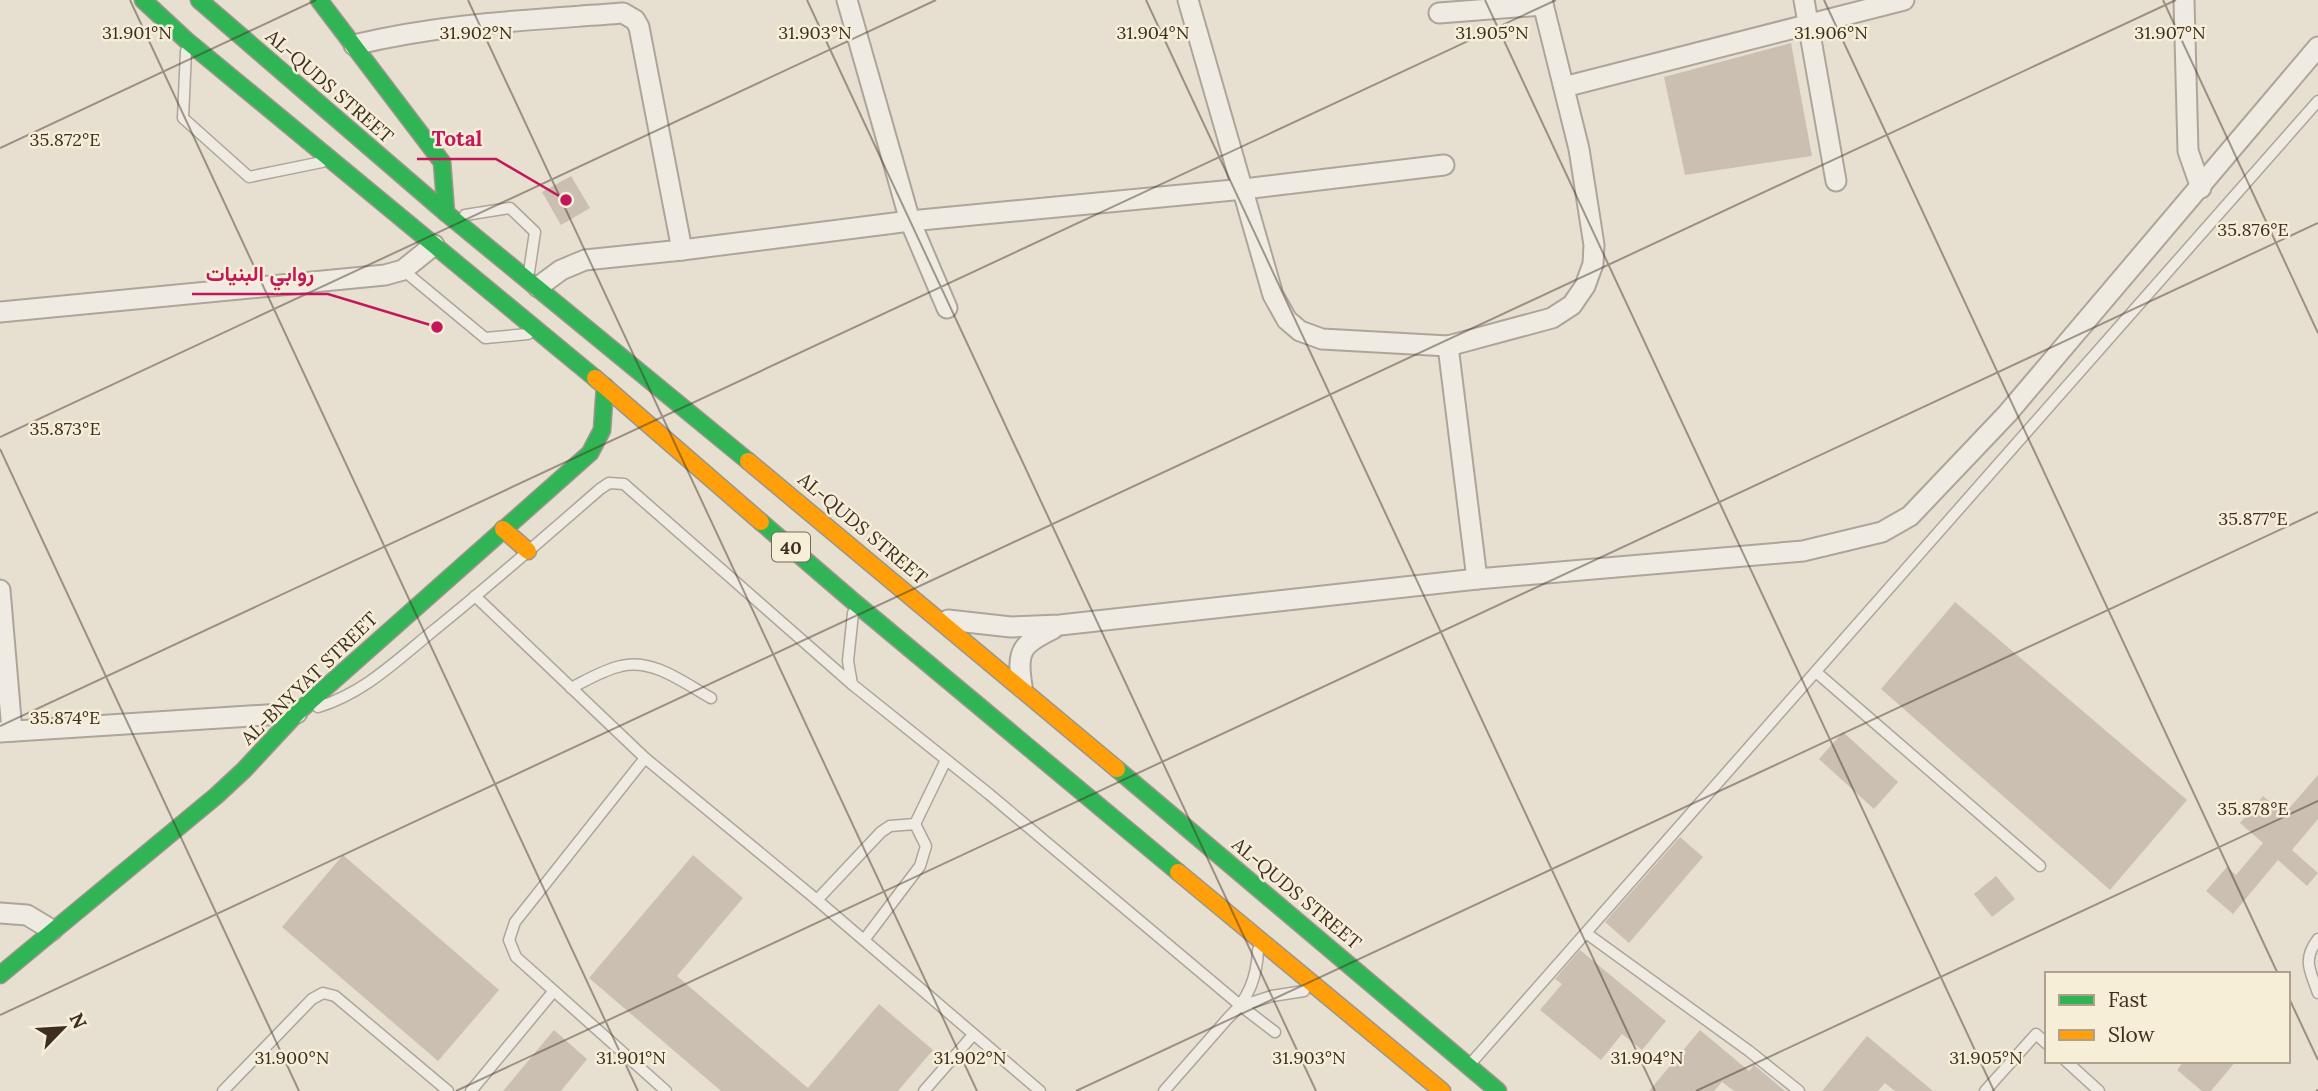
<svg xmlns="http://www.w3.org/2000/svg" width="2318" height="1091" font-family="Lora,Vazirmatn,serif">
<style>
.building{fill:#cbbfb2}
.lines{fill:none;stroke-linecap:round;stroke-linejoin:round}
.lane-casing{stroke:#ada599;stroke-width:13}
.street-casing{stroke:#ada599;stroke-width:23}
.fast-casing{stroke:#9c958a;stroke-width:19}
.slow-casing{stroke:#9c958a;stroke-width:19}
.lane{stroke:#efebe3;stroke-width:10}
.street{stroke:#efebe3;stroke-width:19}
.fast{stroke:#30b455;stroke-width:16}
.slow{stroke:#ff9f0a;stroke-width:16}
.ticks{fill:none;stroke:#3d2e20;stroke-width:2;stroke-opacity:0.45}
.labels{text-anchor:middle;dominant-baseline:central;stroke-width:5;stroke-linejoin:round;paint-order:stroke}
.shield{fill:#f7eed8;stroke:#756857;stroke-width:2}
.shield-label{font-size:18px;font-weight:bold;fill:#3d2e20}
.street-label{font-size:19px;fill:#3d2e20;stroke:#f7eed8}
.ticks-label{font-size:18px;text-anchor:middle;fill:#3d2e20;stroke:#f7eed8;stroke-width:5;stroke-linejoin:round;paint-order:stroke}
.leader{fill:none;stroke:#c2185b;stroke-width:2.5}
.callout-dot{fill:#c2185b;stroke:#f7eed8;stroke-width:2.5}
.callout-label{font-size:21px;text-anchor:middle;font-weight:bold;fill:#c2185b;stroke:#f7eed8;stroke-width:5;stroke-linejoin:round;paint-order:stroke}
</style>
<rect width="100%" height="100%" fill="#e7e0d1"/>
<g class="building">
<polygon points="1791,43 1812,156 1685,175 1664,77"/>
<polygon points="571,176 590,208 561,225 542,192"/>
<polygon points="1955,602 2187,800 2110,890 1881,689"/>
<polygon points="1843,732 1898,782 1874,809 1819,759"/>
<polygon points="2318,775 2318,819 2292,850 2318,873 2307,886 2278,860 2233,914 2206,891 2227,867 2236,875 2263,843 2240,823 2263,796 2284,814"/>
<polygon points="1680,837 1703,857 1629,943 1605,922"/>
<polygon points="343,855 499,990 438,1061 282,927"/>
<polygon points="693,855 743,898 677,976 808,1088 879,1004 933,1050 898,1091 721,1091 589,978"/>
<polygon points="1996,876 2015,899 1992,917 1974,894"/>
<polygon points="1580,950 1666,1021 1642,1050 1622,1034 1601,1060 1540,1010 1562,984 1555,979"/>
<polygon points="554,1030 587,1059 561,1091 503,1091"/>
<polygon points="1700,1030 1749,1071 1754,1065 1785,1091 1734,1091 1722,1082 1714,1091 1649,1091"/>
<polygon points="1867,1036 1933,1091 1895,1091 1885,1083 1878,1091 1822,1091"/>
<polygon points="2184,1061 2236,1061 2211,1091 2202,1091 2177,1070"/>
</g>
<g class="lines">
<g class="lane-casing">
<g id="lane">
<polyline points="186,51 183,118 249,177 322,162"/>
<polyline points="465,215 510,208 535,232 529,272"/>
<polyline points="403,270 485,338 528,334"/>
<polyline points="475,596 645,758 817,900 881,832 890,826 915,824 946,760"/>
<polyline points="1816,672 2040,866"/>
<polyline points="852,684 848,661 853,613"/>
<path d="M571 688C587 680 603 670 621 666 653 658 684 683 711 698"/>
<path d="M318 707C364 693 396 661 433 631 490 585 545 537 600 489L609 483 624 484 853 685 989 794 1241 1006 1275 1032"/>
<polyline points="645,758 515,922 509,940 516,957 666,1091"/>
<polyline points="817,900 1040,1091"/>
<polyline points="1586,933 1749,1051 1799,1091"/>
<path d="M2318 939C2302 960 2310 970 2318 993"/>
<polyline points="864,940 920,866 926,846 915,824"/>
<polyline points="1241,1006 1272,996 1304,991"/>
<polyline points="2066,1061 2099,1091"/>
<polyline points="1472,1062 2318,101"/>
<polyline points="223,1091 312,999 323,993 335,996 448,1091"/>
<polyline points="471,1091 553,992"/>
<polyline points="924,1091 973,1035"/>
<path d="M1164 1091 1229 1017C1249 999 1257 977 1258 950"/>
<polyline points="1985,1091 2036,1034 2047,1044"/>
</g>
</g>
<g class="street-casing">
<g id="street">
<polyline points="847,0 910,221 947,308"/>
<polyline points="1188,0 1273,295 1287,320 1300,331 1322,339 1448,346 1552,318 1572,305 1585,286 1593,264 1594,245 1579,149 1542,0"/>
<polyline points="1804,0 1836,181"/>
<polyline points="2184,0 2188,151 2201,188"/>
<polyline points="1439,13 1543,5"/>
<path d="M354 45C443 23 533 20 623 13L635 20 639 27 682 250"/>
<polyline points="1564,87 1904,0"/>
<polyline points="538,287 561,270 585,260 682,250 910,221 1244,189 1444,165"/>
<polyline points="0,312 385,275 403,270 434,245"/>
<polyline points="1448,346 1477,579"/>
<polyline points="0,590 12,731"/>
<polyline points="948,620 1011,627 1060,625 1477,579 1803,551 1882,532 1910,516 2007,414 2318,47"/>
<path d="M1022 686C1016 650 1022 644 1053 629"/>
<polyline points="0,732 297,713"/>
<polyline points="0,913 27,915 52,930"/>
</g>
</g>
<g class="fast-casing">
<g id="fast">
<polyline points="143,0 186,40 595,378"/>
<polyline points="199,0 446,213 748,461"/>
<polyline points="319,0 442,162 446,213"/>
<polyline points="761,522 854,602 1178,872"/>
<polyline points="1117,769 1498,1091"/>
<polyline points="0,975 216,796 244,770 297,713 590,453 602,430 605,386"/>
</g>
</g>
<g class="slow-casing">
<g id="slow">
<polyline points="595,378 761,522"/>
<polyline points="748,461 1117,769"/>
<polyline points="503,529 528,551"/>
<polyline points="1178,872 1442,1091"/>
</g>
</g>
<use href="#lane" class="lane"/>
<use href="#street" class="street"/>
<use href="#fast" class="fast"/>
<use href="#slow" class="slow"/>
</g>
<path class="ticks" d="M130 0 638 1091M468 0 977 1091M807 0 1316 1091M1146 0 1655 1091M1485 0 1994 1091M1824 0 2278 974M2163 0 2318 333M0 148 316 0M0 437 936 0M0 449 299 1091M0 726 1556 0M2288 996 2318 1060M0 1015 2176 0M456 1091 2318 223M1076 1091 2318 512M1696 1091 2318 801M2316 1091 2318 1090"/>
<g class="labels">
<rect class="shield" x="772" y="532.5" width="38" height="29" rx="5"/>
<g class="shield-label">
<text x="791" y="547">40</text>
</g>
<g class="street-label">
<text transform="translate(330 86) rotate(41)">AL-QUDS STREET</text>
<text transform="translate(863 528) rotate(40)">AL-QUDS STREET</text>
<text transform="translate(309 678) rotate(-44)">AL-BNYYAT STREET</text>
<text transform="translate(1297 893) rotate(40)">AL-QUDS STREET</text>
</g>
</g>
<g class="ticks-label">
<text x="137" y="39">31.901°N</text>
<text x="476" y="39">31.902°N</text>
<text x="815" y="39">31.903°N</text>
<text x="1153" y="39">31.904°N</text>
<text x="1492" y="39">31.905°N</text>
<text x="1831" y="39">31.906°N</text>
<text x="2170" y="39">31.907°N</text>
<text x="65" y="146">35.872°E</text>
<text x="2253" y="236">35.876°E</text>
<text x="65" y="435">35.873°E</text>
<text x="2253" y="525">35.877°E</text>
<text x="65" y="724">35.874°E</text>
<text x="2253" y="815">35.878°E</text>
<text x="292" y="1064">31.900°N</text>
<text x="631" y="1064">31.901°N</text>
<text x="970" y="1064">31.902°N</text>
<text x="1309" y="1064">31.903°N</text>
<text x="1647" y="1064">31.904°N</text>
<text x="1986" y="1064">31.905°N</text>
</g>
<path class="leader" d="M566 200L496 159H417M437 327L328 294H192"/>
<g class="callout-dot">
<circle cx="566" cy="200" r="7"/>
<circle cx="437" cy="327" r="7"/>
</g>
<g class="callout-label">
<text x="457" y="146">Total</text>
<text x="260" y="281">روابي البنيات</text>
</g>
<rect x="2045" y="972" width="245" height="91" fill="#f7eed8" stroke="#ada18e" stroke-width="2"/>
<rect x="2059" y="995" width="35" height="10" fill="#30b455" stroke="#ada18e" stroke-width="2"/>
<text x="2108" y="1007" font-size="21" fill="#3d2e20">Fast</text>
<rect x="2059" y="1030" width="35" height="10" fill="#ff9f0a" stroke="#ada18e" stroke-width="2"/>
<text x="2108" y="1042" font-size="21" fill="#3d2e20">Slow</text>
<g transform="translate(63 1028) rotate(65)" stroke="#f7eed8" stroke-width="5" paint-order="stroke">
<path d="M0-5L12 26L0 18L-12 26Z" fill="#3d2e20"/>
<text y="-10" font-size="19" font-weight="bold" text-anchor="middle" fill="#3d2e20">N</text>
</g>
</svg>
